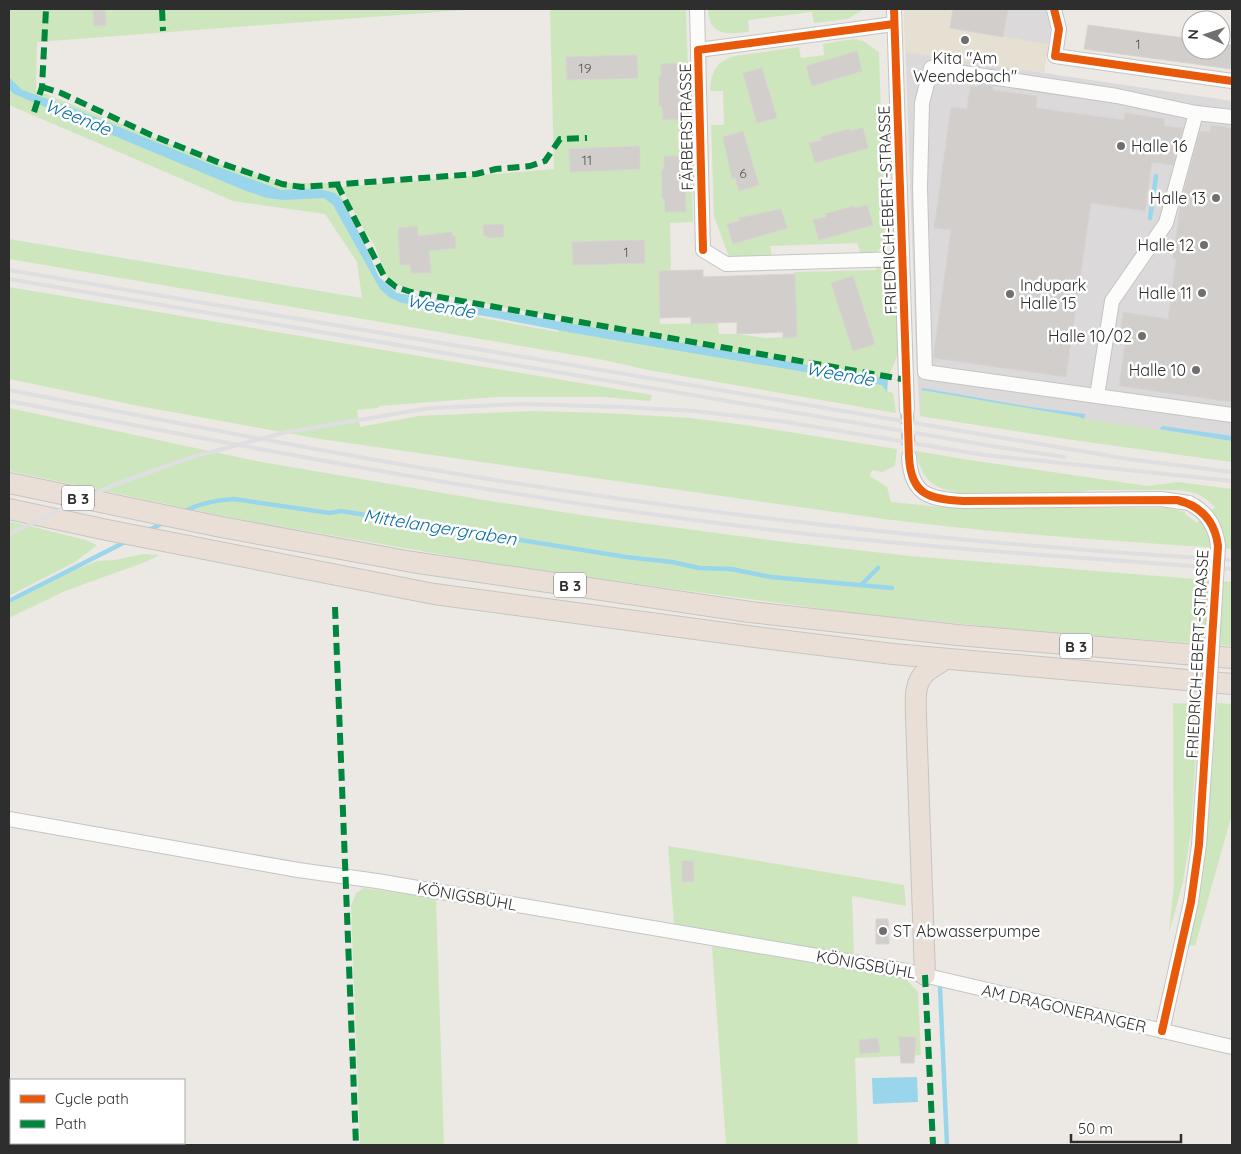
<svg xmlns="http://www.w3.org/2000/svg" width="1241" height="1154" font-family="Quicksand,sans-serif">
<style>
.industrial{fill:#dcd9db}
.education{fill:#e6e0d3}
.green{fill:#cee6be}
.water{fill:#99d6ec}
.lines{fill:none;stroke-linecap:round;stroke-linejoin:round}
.stream{stroke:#99d6ec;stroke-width:4.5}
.building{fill:#d1cecb;stroke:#d7d4d0}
.minor-tunnel{stroke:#c6c3c0;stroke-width:14;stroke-dasharray:14 7;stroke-linecap:butt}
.minor-casing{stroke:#c5c4c5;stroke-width:16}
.highway-casing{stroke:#c6c5c4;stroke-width:22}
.minor{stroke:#fcfcfb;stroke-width:14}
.highway{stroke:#eadfd6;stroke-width:20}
.rail{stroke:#dfdfe1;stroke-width:4}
.minor-bridge-casing{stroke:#c5c4c5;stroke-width:16;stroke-linecap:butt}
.minor-bridge{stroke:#fcfcfb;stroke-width:14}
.quiet{stroke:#00873e;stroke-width:6;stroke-dasharray:12 6;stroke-linecap:butt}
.cycleway-casing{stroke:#fff;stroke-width:11}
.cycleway{stroke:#e8590c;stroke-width:8}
.poi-dot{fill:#706f6e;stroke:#fff;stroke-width:2}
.labels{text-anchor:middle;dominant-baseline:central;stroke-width:5;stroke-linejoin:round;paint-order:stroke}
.number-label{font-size:14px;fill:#585857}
.shield{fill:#fff;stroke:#6d6d6d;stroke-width:1}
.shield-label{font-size:15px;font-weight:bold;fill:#2e2e2e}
.poi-label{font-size:16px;fill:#2e2e2e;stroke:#fff;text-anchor:end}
.street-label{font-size:16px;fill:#2e2e2e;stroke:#fff}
.water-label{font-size:18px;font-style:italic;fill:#0d6fa3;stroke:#fff}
</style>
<rect width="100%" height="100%" fill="#ece8e4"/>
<polygon class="industrial" points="904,9 1046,9 1051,24 1044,73 1232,101 1232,462 1067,439 920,416 916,352"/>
<polygon class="education" points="904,9 953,9 950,28 1048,44 1044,73 905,52"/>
<g class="green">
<path d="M9 9H478L37 42 36 90 222 165 286 183H335L364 243 379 277 376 281C382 293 390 298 402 303L558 332 562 316 533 313 405 288 388 280 374 244 365 232 341 187 554 169 550 9H686L693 222 670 223 671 271 659 272 660 324 718 323 719 334H737L765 338 797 337 795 274 794 272 876 270V264C886 264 890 267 896 274L899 353 888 377 887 391 893 393 896 413 648 370 604 360 9 259V239L362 298 357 262 325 214 233 201 9 105Z"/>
<path d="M708 9H864L848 19 814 23 812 12 748 20 749 32C728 34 709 37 708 9Z"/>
<path d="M853 39 863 41 879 52 885 240 883 246 875 254 861 255 857 243 770 246 772 257 733 258 729 257 714 216 711 125H724L723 91H710C711 72 716 61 735 56L799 47 801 58 824 55 823 44Z"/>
<path d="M9 287 652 395 650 401 604 397H496L380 406 378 408 357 410 360 427 418 416 534 411 605 413 690 418 745 425 897 449 895 466 882 472 872 470 870 476 887 487 891 502 941 507 1168 508 1185 512V514L1197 523 1215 507C1201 494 1198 493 1179 490H1091L1066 494H958L957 492C930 488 921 477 916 451L963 459 1148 486 1178 482 1232 489V549C1116 541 1000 534 884 519L320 439 139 406 9 379Z"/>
<polygon points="922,390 1080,417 1084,419 1232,441 1232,462 1067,439 920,416"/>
<polygon points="9,408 256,461 478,499 595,517 777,541 910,556 1232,582 1232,646 1044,632 854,613 525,569 238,519 9,471"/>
<polygon points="9,521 86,540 97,545 75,562 9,596"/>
<polygon points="143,554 159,555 148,561 65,591 9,618 9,604 72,571 97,561 115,560"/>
<polygon points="1173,703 1199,704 1191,832 1183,882 1169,933 1174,884"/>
<path d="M1217 703 1232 704V814L1195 946 1189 945C1204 865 1212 784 1217 703Z"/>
<polygon points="668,846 904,885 906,906 852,896 854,955 674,924"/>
<polygon points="364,888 436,898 444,1145 360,1145 351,906 356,893"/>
<polygon points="712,946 905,978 918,992 921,1055 855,1058 858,1145 726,1145"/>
</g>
<g class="water">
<polygon points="9,77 22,90 68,106 210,164 281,190 318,189 335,193 342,200 364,243 379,277 397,293 881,378 888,377 887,392 882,385 573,333 490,317 402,303 390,298 380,289 333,205 324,198 283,200 267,198 246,191 14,94 9,89"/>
<polygon points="922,388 1031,407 1085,414 1084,419 1080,417 922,390"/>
<polygon points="1163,426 1232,436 1232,441 1159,429"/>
<polygon points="917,1077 918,1102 873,1104 872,1078"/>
</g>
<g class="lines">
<g class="stream">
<polyline points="1150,218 1156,176"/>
<path d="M183 512C200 503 215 500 234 499L330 513 341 511 626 557 672 562 699 568 731 569 771 577 892 588"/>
<polyline points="147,531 163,523"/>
<polyline points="861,585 878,568"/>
<polyline points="9,601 127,541"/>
<polyline points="940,987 947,1145"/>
</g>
</g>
<g class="building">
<polygon points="93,9 105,9 106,25 94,26"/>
<polygon points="953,9 1008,9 1003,37 950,28"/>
<polygon points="1088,25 1191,39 1191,50 1221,50 1221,43 1232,45 1232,69 1084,49"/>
<polygon points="857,51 862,71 812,86 806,66"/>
<polygon points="637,55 638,78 567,80 566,57"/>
<polygon points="682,63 683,119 663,120 662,106 659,106 659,76 661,76 661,64"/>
<polygon points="762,68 777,118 757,123 743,73"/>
<polygon points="978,84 993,86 993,90 1037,96 1036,108 1124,120 1125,113 1165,119 1164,126 1183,128 1173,165 1152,162 1145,211 1091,203 1066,377 933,358 951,230 934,228 951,107 967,109 970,86 977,87"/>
<polygon points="1211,125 1232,128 1232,402 1119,386 1125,343 1119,342 1123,312 1168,319 1176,259 1173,258 1181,200 1200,131 1210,132"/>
<polygon points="863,128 868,148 815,163 809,143 822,140 821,137 844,130 849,129 850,131"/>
<polygon points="743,131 759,185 739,191 735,178 732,179 723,137"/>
<polygon points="640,146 640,169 570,172 569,149"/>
<polygon points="664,156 684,156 686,212 665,212 665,199 662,199 662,169 664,169"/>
<polygon points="867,205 873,225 819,240 813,220 826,217 825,214 854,206 854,208"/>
<polygon points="781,209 787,228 733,244 727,224 740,221 739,218"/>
<polygon points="503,224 504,237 488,238 487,236 484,236 483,225"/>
<polygon points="417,226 418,236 452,232 452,236 455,236 456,248 429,251 431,273 411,273 410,265 400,265 398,228"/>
<polygon points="644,240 645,263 573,265 572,242"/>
<polygon points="703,270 703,277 795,274 797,337 783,338 783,332 737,334 737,322 691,324 691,317 660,318 659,271"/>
<polygon points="853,276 875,344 853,351 831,283"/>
<polygon points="682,861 693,861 694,881 682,882"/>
<polygon points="876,919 888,919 889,944 876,944"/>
<polygon points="899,1037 916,1037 914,1063 901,1063"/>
<polygon points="878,1038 880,1052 860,1054 859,1040"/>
</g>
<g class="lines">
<polyline class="minor-tunnel" points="907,410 909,457"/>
<g class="minor-casing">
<g id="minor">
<polyline points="697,9 698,50"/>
<polyline points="894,9 907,410"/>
<polyline points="1054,9 1059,29 1055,56 1232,81"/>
<polyline points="894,24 698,50 703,250 726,264 902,259"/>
<polyline points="1232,117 1196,113 1117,96 931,68 922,103 920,188 925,372 1232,415"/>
<polyline points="1097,396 1112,301 1166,223 1196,113"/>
<path d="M909 457C911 495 929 499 963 501L1161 499 1189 503"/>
<polyline points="9,819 298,870 377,881 906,971 1232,1047"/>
<polyline points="1162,1031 1191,902 1199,845 1207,728"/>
</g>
</g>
<g class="highway-casing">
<g id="highway">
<polyline points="9,483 221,527 412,562 750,612 957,635 1232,658"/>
<polyline points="9,509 107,530 434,594 755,637 893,654 1232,684"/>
<path d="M925 975 916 717C916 702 913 683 926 672 932 667 939 664 945 659"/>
</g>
</g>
<use href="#minor" class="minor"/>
<use href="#highway" class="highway"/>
<g class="rail">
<polyline points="9,270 1128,459 1232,472"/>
<polyline points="9,279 992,446 1064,457"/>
<path d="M9 390C208 429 407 469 608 497 815 527 1024 548 1232 560"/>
<path d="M9 401C271 452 534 503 799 533 943 549 1088 558 1232 569"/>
<polyline points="9,534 111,486 192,457 287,432 430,408 523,404 624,407 695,411 786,422 984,455 1232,481"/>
</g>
<g class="minor-bridge-casing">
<path id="minor-bridge" d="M1189 503C1207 512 1216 526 1218 546L1207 728"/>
</g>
<use href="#minor-bridge" class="minor-bridge"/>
<g class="quiet">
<polyline points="162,9 163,31"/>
<polyline points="42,87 61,93 151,135 220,163 282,184 302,187 476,174 496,169 530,166 545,161 560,139 587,138"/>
<polyline points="34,112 42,87 46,9"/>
<polyline points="337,184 385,278 396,287 411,292 907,380"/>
<polyline points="335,607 356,1145"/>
<polyline points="925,975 933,1145"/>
</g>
<g class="cycleway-casing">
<g id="cycleway">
<path d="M894 9 909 457C911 495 929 499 963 501L1177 500C1201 506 1215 521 1218 546L1199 845 1191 902 1162 1031"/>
<polyline points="1054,9 1059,29 1055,56 1232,81"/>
<polyline points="703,250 698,50 894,24"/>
</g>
</g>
<use href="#cycleway" class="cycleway"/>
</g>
<g class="poi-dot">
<circle cx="965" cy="40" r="5"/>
<circle cx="1121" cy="146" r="5"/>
<circle cx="1216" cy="198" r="5"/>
<circle cx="1204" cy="245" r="5"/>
<circle cx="1202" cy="293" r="5"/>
<circle cx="1010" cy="294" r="5"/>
<circle cx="1142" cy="336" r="5"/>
<circle cx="1196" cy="370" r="5"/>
<circle cx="883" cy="931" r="5"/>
</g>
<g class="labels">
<g class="number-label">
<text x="1138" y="44">1</text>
<text x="585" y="68">19</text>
<text x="587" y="160">11</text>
<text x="743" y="173">6</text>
<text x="626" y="252">1</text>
</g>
<g class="shield">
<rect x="62" y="485.5" width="32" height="25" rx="4"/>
<rect x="554" y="572.5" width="32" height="25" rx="4"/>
<rect x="1060" y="633.5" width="32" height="25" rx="4"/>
</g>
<g class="shield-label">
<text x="78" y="498">B 3</text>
<text x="570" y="585">B 3</text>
<text x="1076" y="646">B 3</text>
</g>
<g class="poi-label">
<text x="965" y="58" text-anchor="middle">Kita "Am<tspan x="965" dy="18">Weendebach"</tspan></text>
<text x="1131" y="146" text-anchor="start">Halle 16</text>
<text x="1206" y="198">Halle 13</text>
<text x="1194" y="245">Halle 12</text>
<text x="1020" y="285" text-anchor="start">Indupark<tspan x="1020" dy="18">Halle 15</tspan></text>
<text x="1192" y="293">Halle 11</text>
<text x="1132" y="336">Halle 10/02</text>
<text x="1186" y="370">Halle 10</text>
<text x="893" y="931" text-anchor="start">ST Abwasserpumpe</text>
</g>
<g class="street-label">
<text transform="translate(686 127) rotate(-91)">FÄRBERSTRASSE</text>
<text transform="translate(887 210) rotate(-92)">FRIEDRICH-EBERT-STRASSE</text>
<text transform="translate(1197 654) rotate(-87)">FRIEDRICH-EBERT-STRASSE</text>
<text transform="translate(467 896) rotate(10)">KÖNIGSBÜHL</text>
<text transform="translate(866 964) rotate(10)">KÖNIGSBÜHL</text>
<text transform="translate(1064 1008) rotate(13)">AM DRAGONERANGER</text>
</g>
<g class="water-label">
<text transform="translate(78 117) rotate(22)">Weende</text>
<text transform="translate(441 306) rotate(10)">Weende</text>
<text transform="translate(840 374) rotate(10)">Weende</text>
<text transform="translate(440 527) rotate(9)">Mittelangergraben</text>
</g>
</g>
<rect width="1241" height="1154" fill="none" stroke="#2e2e2e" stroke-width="20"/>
<rect x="10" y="1079" width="175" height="65" fill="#ffffff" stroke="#ababab"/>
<rect x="20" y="1095" width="25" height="8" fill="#e8590c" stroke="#ababab"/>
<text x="55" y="1104" font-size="15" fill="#2e2e2e">Cycle path</text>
<rect x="20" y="1120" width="25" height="8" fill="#00873e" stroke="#ababab"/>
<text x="55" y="1129" font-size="15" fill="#2e2e2e">Path</text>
<g transform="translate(1206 35) rotate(273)"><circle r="24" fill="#ffffff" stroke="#ababab"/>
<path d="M0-4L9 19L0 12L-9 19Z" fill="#706f6e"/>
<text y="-8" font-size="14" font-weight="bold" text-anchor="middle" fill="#2e2e2e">N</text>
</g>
<path d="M1071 1134v8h110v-8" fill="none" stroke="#2e2e2e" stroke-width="2.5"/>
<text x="1078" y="1134" font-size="15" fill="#2e2e2e" stroke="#ffffff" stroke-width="4" paint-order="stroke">50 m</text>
</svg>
